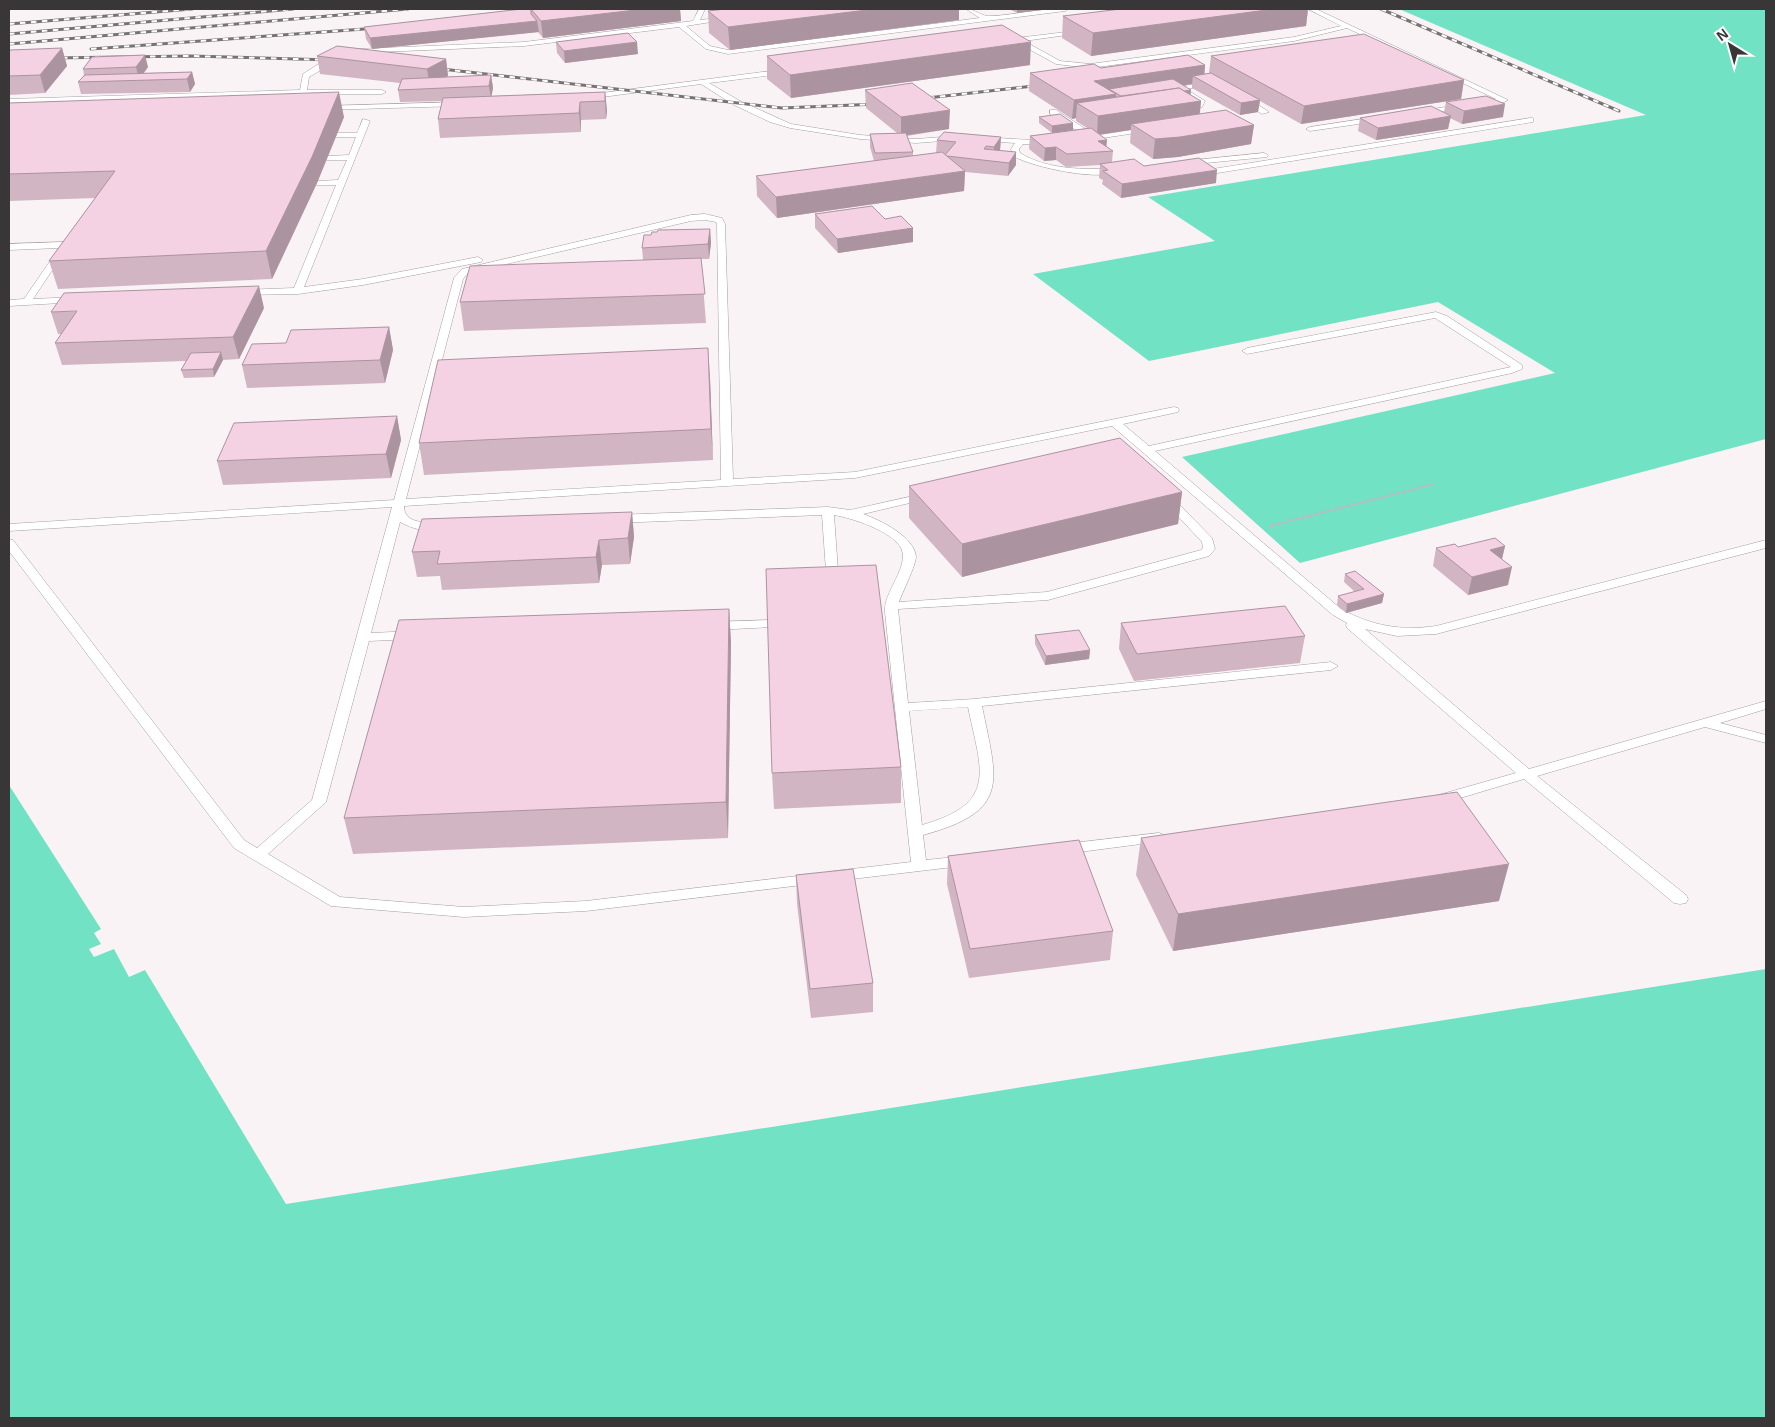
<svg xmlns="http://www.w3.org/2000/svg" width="1775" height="1427" font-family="Helvetica,sans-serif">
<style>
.water{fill:#72e2c5}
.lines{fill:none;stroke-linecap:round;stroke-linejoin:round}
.service-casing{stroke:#a49ea1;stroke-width:1}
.path{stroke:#bfb9bc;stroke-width:2.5;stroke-dasharray:4.5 2;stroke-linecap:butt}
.service{fill:#fff;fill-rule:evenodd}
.rail-casing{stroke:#777374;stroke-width:3}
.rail{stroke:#fff;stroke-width:2;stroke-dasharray:5.5;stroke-linecap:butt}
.wall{fill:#d2b5c3}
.shaded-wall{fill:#ab939f}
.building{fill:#f4d2e3;stroke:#ab939f}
</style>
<rect width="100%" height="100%" fill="#faf3f6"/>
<g class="water">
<polygon points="1399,9 1766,9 1766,439 1300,563 1182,457 1555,373 1438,302 1149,361 1033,274 1215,241 1148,197 1646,115"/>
<polygon points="9,785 101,929 94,933 101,944 89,949 94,957 114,949 129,977 145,970 286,1204 1766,969 1766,1418 9,1418"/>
</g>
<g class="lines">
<g class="service-casing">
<g id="service">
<path d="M699 9H705L700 20 727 17 730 19 686 26 710 46 728 50 980 18 966 9C975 9 982 17 991 16 1017 15 1043 7 1068 9L1065 11 728 54 706 49 679 27 524 46 355 53 352 51 355 49 524 42 693 21Z"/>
<polygon points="1308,9 1316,9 1508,100 1504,102 1417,115 1416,113 1420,111 1496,99 1347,28 1294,41 1090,68 1056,64 1016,42 1008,43 1005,41 1008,39 1083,30 1083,32 1081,33 1024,41 1060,61 1090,64 1294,37 1341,26"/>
<polygon points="336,59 340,61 338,62 326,67 309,77 307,90 382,90 386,92 382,94 303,94 9,103 9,99 300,90 303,74 320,63"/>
<polygon points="786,69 789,69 789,73 709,83 740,101 791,124 860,135 916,139 955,136 959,138 955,140 916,143 860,139 790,128 770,122 734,105 701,84 587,99 583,97 587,95"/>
<polygon points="1210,81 1213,81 1213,85 1186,89 1205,101 1202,107 1184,110 1184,106 1197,102 1178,90 1167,92 1163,90"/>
<polygon points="1240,97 1246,97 1269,112 1262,114 1240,101"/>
<polygon points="463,102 464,104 460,106 324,110 320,108 324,106"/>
<polygon points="1050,110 1056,110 1095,135 1149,127 1153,129 1149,131 1083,141 1079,139 1086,136 1050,114"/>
<polygon points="1376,117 1380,119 1379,121 1310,131 1306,129 1310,127"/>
<polygon points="1530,118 1533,118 1533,122 1205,175 1197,171 1201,169 1206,170"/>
<polygon points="363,119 370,121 304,287 363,279 478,257 483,260 481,262 363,285 298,294 239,295 237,293 242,290 294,288 336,185 317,185 313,183 317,181 338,180 347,160 327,160 323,158 327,156 349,155 356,137 336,137 332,135 336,133 357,133"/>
<path d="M981 137 1047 141H1050V145L1023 144 1019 149 1020 153C1048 170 1085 170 1117 168L1121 170C1103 183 1032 167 1013 156L1011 149 1015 143 984 141H981Z"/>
<polygon points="1264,153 1268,155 1267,157 1185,165 1181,163 1185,161"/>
<path d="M705 214 722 218 725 224 733 479 855 472 1174 407 1178 408 1179 410 1178 412 1123 424 1149 446 1511 367 1435 318 1247 354 1242 351 1247 348 1436 312 1447 316 1522 365V369L1512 373 1155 451 1341 609C1372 626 1401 631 1436 626L1766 540V548L1436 634 1397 636 1365 629 1529 769 1766 701V709L1720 723 1766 735V743L1705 727 1537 776 1686 895 1688 899 1686 903 1680 904 1674 903 1524 779 1440 804 1435 802 1433 799 1435 796 1516 773 1347 628 1346 625 1347 623 1333 615 1112 426 855 478 404 506C404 526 429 521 442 524L444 527C435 536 410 528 400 522L371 633 414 631 420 635 414 639 369 641 326 802 268 854 340 897 464 907 586 901 814 874 819 875 822 879 819 883 586 911 464 917 331 906 234 848 9 551V539L13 540 244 840 257 848 312 800 392 507 9 531V524L394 500 454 278 462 269 691 215ZM705 220 716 222 717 224 721 480 406 499 463 279 468 273 691 221Z"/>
<polygon points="65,242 69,245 33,299 75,297 80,300 78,302 9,306 9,300 24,299 59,248 9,250 9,244"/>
<path d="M927 493 933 496 931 498 863 514C880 520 915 537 916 557 916 565 902 593 899 602L1047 592 1201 550 1203 548 1202 542 1161 498 1167 495 1171 496 1212 538 1215 549 1209 556 1048 600 898 609 908 703 974 699 1331 662 1338 666 1331 670 982 706C997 781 1012 811 923 835L926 860 965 856 970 857 973 861 970 865 835 881 830 880 827 876 830 872 835 871 911 862C902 779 894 696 885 612 883 592 910 567 901 548 892 531 852 518 834 515L839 585 833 589 827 585 822 515 614 523 608 519 614 515 828 507 850 510ZM968 707C981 771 999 803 922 825L909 711Z"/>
<polygon points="769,620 774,621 775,624 774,627 713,630 707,626 713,622"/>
<polygon points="1159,833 1164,835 1167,838 1164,841 1064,854 1059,853 1056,849 1059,845 1064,844"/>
</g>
</g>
<polyline class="path" points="1270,526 1434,484"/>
<use href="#service" class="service"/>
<g class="rail-casing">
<g id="rail">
<polyline points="1381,9 1619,111"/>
<polyline points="9,24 192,9"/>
<polyline points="9,34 293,9"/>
<polyline points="9,44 408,9"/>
<polyline points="91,49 378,28"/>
<polyline points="51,58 191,56 331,60"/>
<polyline points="433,68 782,108 878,104"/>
<polyline points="918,99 1042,85"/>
</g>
</g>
<use href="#rail" class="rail"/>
</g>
<g class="wall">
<polygon points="522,9 680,9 681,21 543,38 538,32 372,49 366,39 364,27"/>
<polygon points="726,9 959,9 959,20 730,50 709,33 708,11"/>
<polygon points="1009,9 1051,9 1017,13"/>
<polygon points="1121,9 1308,9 1306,26 1091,56 1062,38 1063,16"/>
<polygon points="556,42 638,54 565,63 557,53"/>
<polygon points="62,48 67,66 45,93 9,95 9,52"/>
<polygon points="317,56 446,59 448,76 447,77 491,75 493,88 491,96 605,92 607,111 606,119 581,120 581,132 440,138 438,119 442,101 400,102 398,90 400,83 320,74"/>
<polygon points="767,56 1030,65 791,98 767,79"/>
<polygon points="1211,56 1464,80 1461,99 1301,124 1260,101 1258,112 1240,115 1192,88 1192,84 1183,86 1191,95 1201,101 1200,114 1254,125 1251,144 1178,157 1153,159 1130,143 1131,130 1100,135 1107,147 1113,151 1112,162 1144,166 1216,183 1121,198 1102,184 1103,180 1099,178 1100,165 1066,167 1056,160 1044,161 1029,149 1030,136 1087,128 1076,121 1076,118 1072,119 1029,91 1030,73 1101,68 1205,65 1204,74 1209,73"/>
<polygon points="92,57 148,67 144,73 192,72 195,84 190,92 81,94 78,82 84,75 83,69"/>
<polygon points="865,90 949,129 907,136 913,152 913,156 936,153 937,140 1001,137 1000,151 1016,152 1016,165 1008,176 965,172 964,191 777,218 757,196 756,176 874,161 870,147 870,134 897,133 866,108"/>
<polygon points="1446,102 1503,117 1462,124 1450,118 1448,129 1376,140 1358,131 1360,118 1444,112"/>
<polygon points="9,103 344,117 317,183 272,279 58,289 49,261 95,198 9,201"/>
<polygon points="1039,117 1073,130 1052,133 1039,123"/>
<polygon points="815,214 885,219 913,228 913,242 838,253 815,228"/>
<polygon points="710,229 711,243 709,259 701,259 706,323 464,331 460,302 643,260 642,248 651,235"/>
<polygon points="264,308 239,359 223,360 214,377 184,378 181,370 186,361 62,365 55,343 61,334 58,334 51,312"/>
<polygon points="389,327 393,350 385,383 247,388 242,365 286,343"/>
<polygon points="710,378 713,460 424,475 419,443"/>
<polygon points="397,416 401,440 391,478 223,485 217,461"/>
<polygon points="909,486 1182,492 1178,524 962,577 909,518"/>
<polygon points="632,512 634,537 630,564 602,565 599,583 442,590 440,576 417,577 412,552"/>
<polygon points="1505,546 1502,559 1508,585 1468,595 1433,566 1436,548"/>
<polygon points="1345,574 1384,594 1382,603 1346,613 1337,605 1338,596 1355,592 1344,582"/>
<polygon points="729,609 731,643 728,838 353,854 344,818"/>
<polygon points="1121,623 1305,636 1300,663 1134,681 1119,649"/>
<polygon points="1035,635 1090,650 1089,659 1045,665 1035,644"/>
<polygon points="901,767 901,803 774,809 772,773"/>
<polygon points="1141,838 1499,901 1173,951 1136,875"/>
<polygon points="948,856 1113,931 1110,960 969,978 947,884"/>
<polygon points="796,875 873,983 873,1012 811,1018 797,904"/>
</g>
<g class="shaded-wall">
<polygon points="581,9 680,9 681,21 543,38 541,21"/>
<polygon points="875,9 959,9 959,20 730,50 728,27"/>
<polygon points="1017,9 1051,9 1017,13"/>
<polygon points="1274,9 1308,9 1306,26 1091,56 1093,33"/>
<polygon points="537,21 539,32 372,49 370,38"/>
<polygon points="637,42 638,54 565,63 564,51"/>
<polygon points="1031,42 1030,65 791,98 790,75"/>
<polygon points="62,48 67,66 45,93 40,75"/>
<polygon points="145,55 148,67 139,79 136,67"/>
<polygon points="446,59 448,76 430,87 427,69"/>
<polygon points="1205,65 1204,81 1193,76 1192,84 1119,95 1109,89 1116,94 1115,112 1077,103 1076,118 1072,119 1074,100 1094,81"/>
<polygon points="192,72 195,84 190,92 187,79"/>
<polygon points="491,75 493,88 491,99 489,86"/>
<polygon points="1464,80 1461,99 1301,124 1304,106"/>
<polygon points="1191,90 1190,102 1201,101 1199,119 1131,124 1131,130 1097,135 1098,116 1127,100"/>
<polygon points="339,92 344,117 317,183 272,279 266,251"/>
<polygon points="605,92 607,111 606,119 605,101"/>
<polygon points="1260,100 1258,112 1240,115 1241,103"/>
<polygon points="580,102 581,120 581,132 579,113"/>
<polygon points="1505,104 1503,117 1462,124 1464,111"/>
<polygon points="950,110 949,129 901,136 901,117"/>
<polygon points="1451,116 1448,129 1376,140 1378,128"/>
<polygon points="1073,123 1073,130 1052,133 1052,126"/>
<polygon points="1254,125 1251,144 1178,157 1153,159 1155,139"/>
<polygon points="1001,137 1000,150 994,160 994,147"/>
<polygon points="1107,140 1106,151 1098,141"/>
<polygon points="1056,147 1056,160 1044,161 1045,148"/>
<polygon points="1016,152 1016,165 1008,176 1009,163"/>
<polygon points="1217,170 1216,183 1121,198 1122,184"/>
<polygon points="965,171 964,191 777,218 776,197"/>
<polygon points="913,228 913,242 838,253 837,239"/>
<polygon points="710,229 711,243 709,259 708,244"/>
<polygon points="259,286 264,308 239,359 233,337"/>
<polygon points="389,327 393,350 385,383 380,360"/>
<polygon points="708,348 710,378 713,460 711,429"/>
<polygon points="221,352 223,360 214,377 213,369"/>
<polygon points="397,416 401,440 391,478 386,454"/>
<polygon points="1182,492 1178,524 962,577 962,544"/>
<polygon points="632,512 634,537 630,564 628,538"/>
<polygon points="599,540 602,565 599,583 596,557"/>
<polygon points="1505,546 1501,563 1490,550"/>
<polygon points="1512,567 1508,585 1468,595 1472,577"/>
<polygon points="1384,594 1382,603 1346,613 1347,604"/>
<polygon points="729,609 731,643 728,838 726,802"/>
<polygon points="1090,650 1089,659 1045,665 1046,656"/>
<polygon points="1509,864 1499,901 1173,951 1178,914"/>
</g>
<g class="building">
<polygon points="522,9 533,9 531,9 531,14 537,21 370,38 364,27"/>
<polygon points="531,9 644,9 541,21"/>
<polygon points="726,9 875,9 728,27 708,11"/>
<polygon points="1121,9 1274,9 1093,33 1063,16"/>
<polygon points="1002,25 1031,42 790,75 767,56"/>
<polygon points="628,33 637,42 564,51 556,42"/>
<polygon points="1364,34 1464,80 1304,106 1211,56"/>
<polygon points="337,46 446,59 427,69 317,56"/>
<polygon points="62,48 40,75 9,76 9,52 10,50"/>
<polygon points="145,55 136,67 83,69 92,57"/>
<polygon points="1188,55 1205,65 1094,81 1116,94 1074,100 1030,73 1094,64 1101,68"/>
<polygon points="192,72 187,79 78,82 85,75"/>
<polygon points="1211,73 1260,100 1241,103 1193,76"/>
<polygon points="491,75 489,86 398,90 402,79"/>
<polygon points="1173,79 1191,90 1184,91 1179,88 1121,96 1109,89"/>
<polygon points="912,83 950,110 901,117 865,90"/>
<polygon points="1179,88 1201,101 1098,116 1077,103"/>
<polygon points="339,92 312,157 266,251 49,261 115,171 9,174 9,103"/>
<polygon points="605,92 605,101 580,102 579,113 438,119 443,98"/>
<polygon points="1486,96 1505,104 1464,111 1446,102"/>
<polygon points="1431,106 1451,116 1378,128 1360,118"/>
<polygon points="1226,110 1254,125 1180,137 1155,139 1131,124"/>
<polygon points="1060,114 1073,123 1052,126 1039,117"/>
<polygon points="1091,128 1107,140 1098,141 1113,151 1067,154 1056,147 1045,148 1030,136"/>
<polygon points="944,132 1001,137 994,147 986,146 984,149 1016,152 1009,163 947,156 945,155 956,142 937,140"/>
<polygon points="906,133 913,152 875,153 870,134"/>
<polygon points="942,152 965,171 776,197 756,176"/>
<polygon points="1199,158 1217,170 1122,184 1103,171 1108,170 1100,164 1134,159 1144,166"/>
<polygon points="872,206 885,219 901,216 913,228 837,239 815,214"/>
<polygon points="710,229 708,244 642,248 644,235 651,235 652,232 657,232 658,230"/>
<polygon points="701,258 705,294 460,302 470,266"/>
<polygon points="259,286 233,337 55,343 77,311 51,312 64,293"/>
<polygon points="389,327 380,360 242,365 252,344 286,343 291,330"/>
<polygon points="708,348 711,429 419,443 438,360"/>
<polygon points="221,352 213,369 181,370 191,353"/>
<polygon points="397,416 386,454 217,461 234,423"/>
<polygon points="1120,438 1182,492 962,544 909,486"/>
<polygon points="632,512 628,538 599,540 596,557 437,564 440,551 412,552 422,519"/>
<polygon points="1495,538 1505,546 1490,550 1512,567 1472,577 1436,548 1455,544 1458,547"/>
<polygon points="876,565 901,767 772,773 766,569"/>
<polygon points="1355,571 1384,594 1347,604 1338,596 1364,589 1345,574"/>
<polygon points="1285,606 1305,636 1137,654 1121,623"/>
<polygon points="729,609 726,802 344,818 399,620"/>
<polygon points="1079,630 1090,650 1046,656 1035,635"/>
<polygon points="1457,792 1509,864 1178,914 1141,838"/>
<polygon points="1079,840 1113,931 970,949 948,856"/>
<polygon points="853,869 873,983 810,989 796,875"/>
</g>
<rect width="1775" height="1427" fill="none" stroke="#393637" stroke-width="20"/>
<g transform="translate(1730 45) rotate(323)" stroke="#ffffff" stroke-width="4" paint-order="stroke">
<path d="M0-4L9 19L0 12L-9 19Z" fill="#393637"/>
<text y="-8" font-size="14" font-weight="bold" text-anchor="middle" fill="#393637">N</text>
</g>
</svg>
